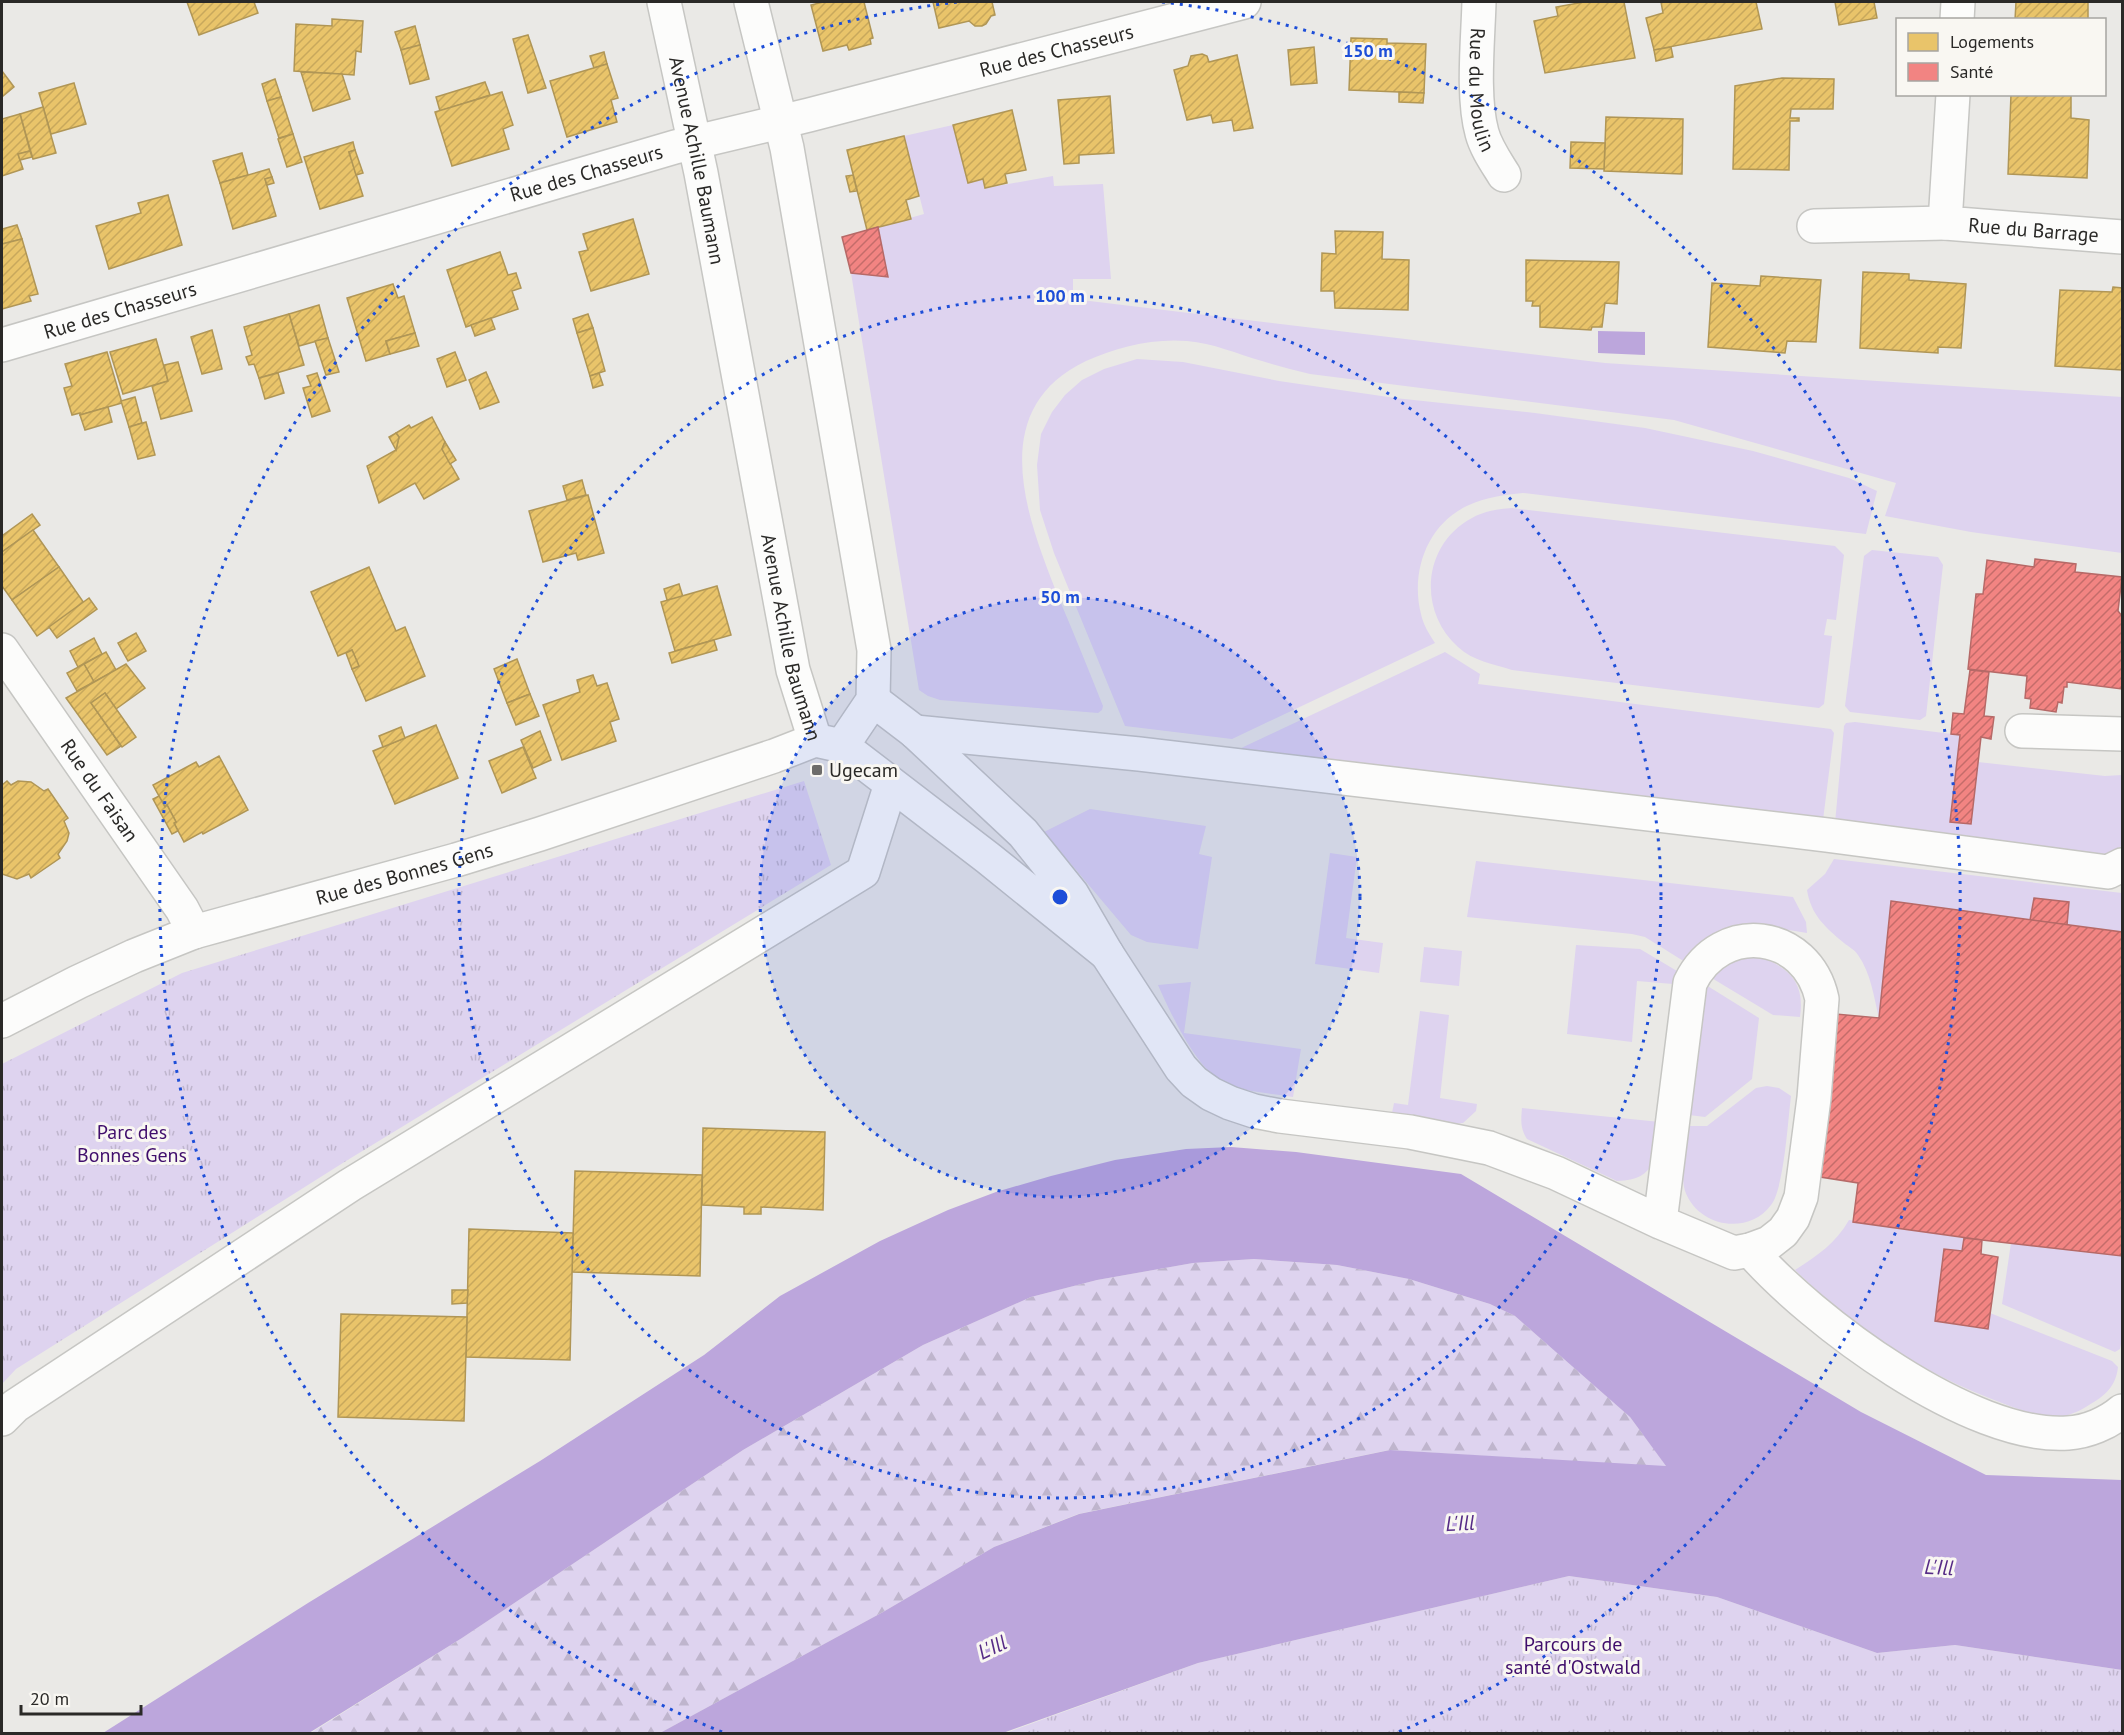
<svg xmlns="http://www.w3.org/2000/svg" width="2124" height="1735" font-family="'PT Sans',sans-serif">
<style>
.green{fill:#ded3ef}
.forest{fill:url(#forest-firs)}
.park{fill:url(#park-tufts)}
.water{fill:#bca6dc}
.homes{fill:url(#homes-hatch);stroke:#b09656;stroke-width:1.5}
.health{fill:url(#health-hatch);stroke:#b66967;stroke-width:1.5}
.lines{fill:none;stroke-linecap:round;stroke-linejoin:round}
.minor-casing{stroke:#c6c6c3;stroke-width:36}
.minor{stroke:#fcfcfb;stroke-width:33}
.ring{fill:none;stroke:#1d4ed8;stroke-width:3;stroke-dasharray:3 6}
.poi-dot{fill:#6d6c6a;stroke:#f9f7f2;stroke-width:2}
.labels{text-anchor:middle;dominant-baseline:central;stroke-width:6;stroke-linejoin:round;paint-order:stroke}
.street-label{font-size:20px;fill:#2a2927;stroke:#f9f7f2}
.poi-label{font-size:20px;fill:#2a2927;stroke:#f9f7f2;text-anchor:start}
.park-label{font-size:20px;fill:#400e6c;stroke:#f9f7f2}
.water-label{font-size:21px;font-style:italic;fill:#562b86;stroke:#f9f7f2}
.centre{fill:#1d4ed8;stroke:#f9f7f2;stroke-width:3}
.ring-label{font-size:18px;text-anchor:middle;font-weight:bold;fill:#1d4ed8;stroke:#f9f7f2;stroke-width:6;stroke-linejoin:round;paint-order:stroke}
</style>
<defs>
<pattern id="forest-firs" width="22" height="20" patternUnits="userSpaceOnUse" patternTransform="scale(1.5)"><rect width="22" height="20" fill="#ded3ef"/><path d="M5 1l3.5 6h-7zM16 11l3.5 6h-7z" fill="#bfb5cd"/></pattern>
<pattern id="park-tufts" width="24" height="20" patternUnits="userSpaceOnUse" patternTransform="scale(1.5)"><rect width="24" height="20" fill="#ded3ef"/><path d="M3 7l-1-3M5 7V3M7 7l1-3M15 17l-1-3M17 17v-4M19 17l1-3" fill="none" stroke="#bfb5cd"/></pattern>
<pattern id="homes-hatch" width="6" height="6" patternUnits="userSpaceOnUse" patternTransform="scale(1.5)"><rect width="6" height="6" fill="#e9c46a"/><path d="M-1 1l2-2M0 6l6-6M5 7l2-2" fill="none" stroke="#c8a85c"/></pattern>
<pattern id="health-hatch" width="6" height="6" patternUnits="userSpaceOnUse" patternTransform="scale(1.5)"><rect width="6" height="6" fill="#f28482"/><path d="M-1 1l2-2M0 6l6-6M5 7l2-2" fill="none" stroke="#c46c6a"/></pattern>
</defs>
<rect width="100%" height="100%" fill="#eae9e6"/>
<g class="green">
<path d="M953 125 968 183 983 179 986 188 1053 176 1054 186 1103 184 1111 279H1073V299L1605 363 2122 397V553L1971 532 1885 516 1896 483 1674 420 1310 374C1294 370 1277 366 1262 361 1237 354 1213 343 1187 341 1153 338 1117 347 1086 361 983 410 1028 521 1060 601 1075 636 1089 671 1103 706L1102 710 1098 713 940 700 928 696 919 690 851 273 888 277 878 227 924 214 904 136Z"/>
<path d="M1137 359 1183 362 1279 381 1395 398 1535 413 1645 428 1753 451 1849 478 1877 491 1866 534 1523 493C1504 495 1487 497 1469 505 1428 523 1410 571 1421 614 1423 624 1429 634 1435 643L1232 739 1125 726 1054 553 1040 510 1037 465 1041 434 1052 412 1065 395 1082 380 1104 369Z"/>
<path d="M1512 508 1835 546 1844 555 1836 620 1827 619 1824 635 1832 636 1824 704 1819 708 1512 670C1493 664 1473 661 1458 647 1417 610 1423 544 1472 518 1484 511 1498 509 1512 508Z"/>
<polygon points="1872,550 1938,557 1943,565 1926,716 1920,720 1850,712 1845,706 1864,556"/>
<polygon points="1445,652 1480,674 1478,684 1831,729 1834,733 1823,820 1237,750"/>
<polygon points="1855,722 1960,735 1950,822 1971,824 1978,762 2105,776 2122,775 2122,846 2103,855 1835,823 1844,726 1846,723"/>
<polygon points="1090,809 1206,826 1199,854 1212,857 1198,949 1147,942 1131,935 1044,832"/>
<polygon points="1330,853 1357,857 1346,938 1383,943 1379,973 1315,964"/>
<path d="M1834 859 2122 893V932L1891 901 1879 1018C1874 998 1871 973 1858 955 1855 950 1849 947 1844 943 1825 927 1811 915 1807 890L1825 874Z"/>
<polygon points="1476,861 1793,897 1806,922 1807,933 1777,928 1745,927 1685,962 1645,937 1632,934 1467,917"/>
<polygon points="1576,945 1640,949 1677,971 1673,984 1637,981 1632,1042 1567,1034"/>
<polygon points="1424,947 1462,951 1459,986 1420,982"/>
<path d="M1757 956C1789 967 1805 982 1800 1017L1773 1015 1710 977C1724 963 1737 959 1757 956Z"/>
<path d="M1191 982 1184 1033 1301 1049 1293 1097C1270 1093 1241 1092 1221 1081 1195 1066 1170 1012 1158 985Z"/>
<polygon points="1706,985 1759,1018 1752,1079 1705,1117 1689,1115"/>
<polygon points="1420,1011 1449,1015 1440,1098 1477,1104 1476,1111 1463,1123 1453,1124 1392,1113 1394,1103 1408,1105"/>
<path d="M1767 1086 1779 1088 1791 1096C1788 1120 1784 1189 1771 1205 1748 1236 1698 1227 1685 1191 1680 1174 1686 1144 1688 1126H1707L1756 1088Z"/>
<path d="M1522 1108 1660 1122C1654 1155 1659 1180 1617 1181L1527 1139C1520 1128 1521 1120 1522 1108Z"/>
<path d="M1849 1220 1964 1238 1962 1251 1944 1250 1935 1321 1988 1329 1990 1313 2112 1361 2118 1367C2116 1386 2105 1396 2089 1405 2082 1410 2072 1414 2064 1416 2043 1420 2021 1410 2002 1403 1923 1374 1855 1328 1795 1270 1817 1256 1836 1243 1849 1220Z"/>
<polygon points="2011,1243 2122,1256 2122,1339 2120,1349 2115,1352 2002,1304"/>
</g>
<polygon class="forest" points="1254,1259 1337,1265 1409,1279 1490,1304 1515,1316 1630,1417 1667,1467 1389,1450 1078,1514 994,1547 883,1612 660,1733 309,1734 462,1638 743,1450 923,1345 1031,1297 1097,1280 1193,1263"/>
<g class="park">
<polygon points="804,781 831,865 346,1161 16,1369 2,1384 2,1064 182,973"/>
<polygon points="1569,1576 1717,1597 1877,1653 1955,1645 2122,1670 2122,1733 1003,1734 1198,1663"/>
</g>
<g class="water">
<polygon points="1598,331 1645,332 1645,355 1598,353"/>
<polygon points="1231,1147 1296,1152 1461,1174 1861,1412 1986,1475 2122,1480 2122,1670 1955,1645 1877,1653 1717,1597 1569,1576 1198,1663 1003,1733 660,1733 883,1612 994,1547 1079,1514 1390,1450 1666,1466 1630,1417 1515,1316 1490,1304 1409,1279 1337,1265 1254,1259 1193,1263 1097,1280 1031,1297 923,1345 743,1450 462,1638 309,1733 103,1733 308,1603 540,1461 704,1355 780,1296 880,1241 948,1210 996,1192 1051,1176 1115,1160 1186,1149"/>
</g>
<g class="homes">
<polygon points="187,2 254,2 258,13 199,35"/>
<polygon points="823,2 864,2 873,38 870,39 871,44 849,50 847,45 823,51 811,5"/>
<polygon points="933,2 992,2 995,15 991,16 986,24 982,26 975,26 969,21 939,28"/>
<polygon points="1584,2 1624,2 1635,58 1545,73 1534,21 1558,16 1556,7"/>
<polygon points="1661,2 1756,2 1762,29 1654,50 1646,18 1663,13"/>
<polygon points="1835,2 1874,2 1877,18 1839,25"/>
<polygon points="2016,2 2088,2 2088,20 2015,20"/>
<polygon points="332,19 363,21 361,52 356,51 354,75 294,71 296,24 332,26"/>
<polygon points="415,26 420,45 401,50 395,32"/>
<polygon points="528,35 546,88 528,93 513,39"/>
<polygon points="1351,38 1387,39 1387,43 1426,44 1424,93 1349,90"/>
<polygon points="420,45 429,79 410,84 401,50"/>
<polygon points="1314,47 1317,83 1291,85 1288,50"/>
<polygon points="1671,47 1673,57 1656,61 1654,50"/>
<polygon points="604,52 607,64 594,68 590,56"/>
<polygon points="1202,54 1207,56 1209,62 1237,55 1253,128 1234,131 1232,120 1213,123 1211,115 1187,120 1174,70 1188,66 1191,56"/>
<polygon points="607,64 618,98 611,100 617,122 567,137 550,81"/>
<polygon points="2,71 14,87 2,97"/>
<polygon points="301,72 342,74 350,99 313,111"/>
<polygon points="1782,78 1834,79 1833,109 1791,109 1790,118 1799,118 1799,121 1790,121 1789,170 1733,169 1735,86"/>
<polygon points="275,79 281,97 267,101 262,84"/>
<polygon points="485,82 490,95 440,111 436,97"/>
<polygon points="74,83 86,124 51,134 39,93"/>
<polygon points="502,92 513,125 503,129 509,149 452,166 435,112"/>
<polygon points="1399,92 1424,93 1423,103 1399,102"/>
<polygon points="2011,94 2071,94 2071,118 2089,120 2087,178 2008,174"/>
<polygon points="1110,96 1114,153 1079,155 1079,163 1064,164 1058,100"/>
<polygon points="281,97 293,134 279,138 267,101"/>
<polygon points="43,107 56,153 33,159 20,114"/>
<polygon points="1012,110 1026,170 1005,174 1007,183 985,188 983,179 968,183 953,125"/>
<polygon points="20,114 30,151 18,154 23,169 2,176 2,119"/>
<polygon points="1606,117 1683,119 1682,174 1604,171"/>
<polygon points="293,134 302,162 287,167 278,139"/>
<polygon points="904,136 919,196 906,200 911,219 867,230 847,150"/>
<polygon points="353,142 355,150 349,152 363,196 320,209 304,157"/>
<polygon points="1571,142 1605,143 1604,169 1570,168"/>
<polygon points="355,150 363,173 356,175 349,152"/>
<polygon points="30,151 32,157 20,160 18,154"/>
<polygon points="242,153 248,175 220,183 213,161"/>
<polygon points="269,169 272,177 265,179 276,216 233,229 220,183"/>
<polygon points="853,175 857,191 850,192 846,176"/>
<polygon points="272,177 274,183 267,185 265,179"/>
<polygon points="168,195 182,245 109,269 96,226 141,213 138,203"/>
<polygon points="633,219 649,274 591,291 579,252 588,250 583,234"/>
<polygon points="17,225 22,239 2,244 2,229"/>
<polygon points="1335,231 1383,232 1382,259 1409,260 1408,310 1335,308 1334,291 1321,291 1322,253 1336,254"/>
<polygon points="22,239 38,294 29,296 31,301 2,309 2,244"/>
<polygon points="500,252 508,275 516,273 521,288 512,291 518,309 466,327 447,270"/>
<polygon points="1526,260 1619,262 1617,304 1605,303 1602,327 1592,327 1591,330 1540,327 1540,306 1532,306 1533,301 1526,301"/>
<polygon points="1863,272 1909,274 1909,280 1966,284 1961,348 1938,347 1938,353 1860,348"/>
<polygon points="1761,276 1821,280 1816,342 1787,341 1785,353 1708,347 1712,283 1760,286"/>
<polygon points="393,284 398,298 404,296 415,333 386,341 390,354 366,361 347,298"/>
<polygon points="2113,287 2122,288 2122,370 2055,366 2060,290 2112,292"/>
<polygon points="319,305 328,338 299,346 289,314"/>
<polygon points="289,314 304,365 259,378 254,364 249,365 246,357 252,355 244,327"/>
<polygon points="588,314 593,328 577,333 573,319"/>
<polygon points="491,318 495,329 475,336 471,325"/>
<polygon points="593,328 605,371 590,376 577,333"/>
<polygon points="212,330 222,369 202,374 191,337"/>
<polygon points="415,333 419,346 390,354 386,341"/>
<polygon points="328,338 339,372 326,375 315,341"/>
<polygon points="156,339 168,381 123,394 110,352"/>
<polygon points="107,352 122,403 80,415 80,413 72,415 64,388 72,386 65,364"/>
<polygon points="455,352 466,380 447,387 437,359"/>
<polygon points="178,362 192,411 161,419 152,386 168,381 164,365"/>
<polygon points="486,372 499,402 480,409 469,380"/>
<polygon points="278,373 284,393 265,399 259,378"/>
<polygon points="317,373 330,411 312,417 303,388 311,386 307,376"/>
<polygon points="599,373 603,385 593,388 590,376"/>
<polygon points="135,397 142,423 129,427 121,401"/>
<polygon points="108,407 112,422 85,430 80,415"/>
<polygon points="432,417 445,442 442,449 459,479 424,499 415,483 379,503 367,466 396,450 399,437 396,433 409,425 411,428"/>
<polygon points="146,422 155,455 138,459 129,427"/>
<polygon points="396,433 399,437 396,450 389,437"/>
<polygon points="445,442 456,460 450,464 442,449"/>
<polygon points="582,480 586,495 567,500 563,486"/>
<polygon points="588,495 604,553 578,560 576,553 543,562 529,511"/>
<polygon points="32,514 40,525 2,552 2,536"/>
<polygon points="33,530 59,567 12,600 2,586 2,552"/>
<polygon points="59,567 84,603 37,636 12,600"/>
<polygon points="369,567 396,631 405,627 425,676 366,701 352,669 359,666 352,650 338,656 311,592"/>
<polygon points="679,584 683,597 667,600 664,589"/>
<polygon points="717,586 731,635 675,651 661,602"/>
<polygon points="89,598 97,609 57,638 49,627"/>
<polygon points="136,633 146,651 128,661 118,643"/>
<polygon points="94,638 102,654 78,667 70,651"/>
<polygon points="714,640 717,650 672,663 669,653"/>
<polygon points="352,650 359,666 352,669 346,653"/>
<polygon points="106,652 116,670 94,682 84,664"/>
<polygon points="517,659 530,694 507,703 494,669"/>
<polygon points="84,664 94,682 77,691 67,673"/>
<polygon points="126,664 145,688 116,709 105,693 91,703 121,746 107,755 66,698"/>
<polygon points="593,675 597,686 607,683 619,719 610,722 616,741 562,760 543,705 580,692 577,680"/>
<polygon points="105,693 136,737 122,747 91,703"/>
<polygon points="530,694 539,716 516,725 507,703"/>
<polygon points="436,725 458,778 395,804 373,751"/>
<polygon points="401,727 405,738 383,747 379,736"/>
<polygon points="540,731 551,760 533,768 521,740"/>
<polygon points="523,747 536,778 502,793 489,761"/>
<polygon points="219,756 248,810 203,834 202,832 184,842 174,823 176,822 167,805 165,807 153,785 196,762 199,767"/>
<polygon points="7,781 11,785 18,781 31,782 44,791 48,789 68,818 64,821 69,833 67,841 58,854 60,858 31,878 29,874 17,879 2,874 2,785"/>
<polygon points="159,796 165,807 167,805 176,822 174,823 178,831 172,834 153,799"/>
<polygon points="703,1128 825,1132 823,1210 761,1207 761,1214 744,1214 744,1207 702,1205"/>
<polygon points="575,1171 702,1175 700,1276 572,1272"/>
<polygon points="469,1229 573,1233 570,1360 466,1357"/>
<polygon points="452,1290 468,1290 467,1303 452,1304"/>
<polygon points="341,1314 467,1317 464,1421 338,1417"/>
</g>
<g class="health">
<polygon points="878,227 888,277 851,273 842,237"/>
<polygon points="2035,559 2076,564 2075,572 2122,577 2118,611 2122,616 2122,689 2067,682 2067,687 2064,687 2062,703 2058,702 2056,712 2030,708 2031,699 2025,698 2027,676 1968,669 1976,594 1983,594 1987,560 2034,567"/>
<polygon points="1970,670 1989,672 1984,716 1994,717 1991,739 1981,737 1971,824 1950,822 1960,735 1951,734 1953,713 1964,714"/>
<polygon points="2034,898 2069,902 2067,925 2030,920"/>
<polygon points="1891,901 2122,932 2122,1256 1982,1240 1853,1222 1858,1183 1814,1176 1836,1014 1879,1018"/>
<polygon points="1964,1238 1982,1240 1981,1254 1998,1257 1988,1329 1935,1321 1944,1249 1962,1251"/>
</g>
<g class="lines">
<g class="minor-casing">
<g id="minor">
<path id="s1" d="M664 2 701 173 793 670 815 740"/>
<path id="s2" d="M1479 2C1478 40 1472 97 1482 133 1486 148 1496 162 1504 175"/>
<polyline points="1957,20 1958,2"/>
<path id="s3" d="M1953 94 1945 223 2122 237"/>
<polyline points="1814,226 1945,223"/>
<path id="s4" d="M2 345 675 147 809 115 1244 2"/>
<path id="s5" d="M2 650 182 909 194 932"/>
<polyline points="2022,731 2122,734"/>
<polyline points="915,732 1139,754 1827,835 2108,872 2122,865"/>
<polyline points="842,746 988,858 1107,954 1072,894 1023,833 915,732 873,700"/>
<path d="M1107 954 1181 1068 1194 1082 1211 1094 1230 1103 1254 1111 1280 1116 1410 1132 1489 1148 1556 1173 1660 1222 1734 1253 1750 1250 1769 1243 1783 1232 1793 1218 1801 1197 1814 1098 1822 999C1807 930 1721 919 1690 983L1660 1222"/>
<path id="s6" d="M2 1021 78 982 134 956 194 932 456 860 540 834 774 756 815 740 842 746 873 700 874 650 787 148 751 2"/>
<path d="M1750 1250C1812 1321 1971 1440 2068 1433 2087 1432 2108 1423 2122 1411"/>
<polyline points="2,1419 15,1406 350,1185 863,872 891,784"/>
</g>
</g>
<use href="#minor" class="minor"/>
</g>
<circle cx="1060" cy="897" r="300" fill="#1d4ed8" fill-opacity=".12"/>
<g class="ring">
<circle cx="1060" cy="897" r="300"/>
<circle cx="1060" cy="897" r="601"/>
<path d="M722 1732A901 901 0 0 1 958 2M1162 2A901 901 0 0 1 1398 1732"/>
</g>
<rect class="poi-dot" x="811" y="764" width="12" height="12" rx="3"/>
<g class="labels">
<g class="street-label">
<text stroke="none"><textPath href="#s4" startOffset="1095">Rue des Chasseurs</textPath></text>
<text stroke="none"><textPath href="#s2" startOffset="88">Rue du Moulin</textPath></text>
<text stroke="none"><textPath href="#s1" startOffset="162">Avenue Achille Baumann</textPath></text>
<text stroke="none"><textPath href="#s4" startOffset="609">Rue des Chasseurs</textPath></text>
<text stroke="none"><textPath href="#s3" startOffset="218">Rue du Barrage</textPath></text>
<text stroke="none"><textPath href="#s4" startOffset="123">Rue des Chasseurs</textPath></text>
<text stroke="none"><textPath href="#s1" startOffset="648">Avenue Achille Baumann</textPath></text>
<text stroke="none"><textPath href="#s5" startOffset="171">Rue du Faisan</textPath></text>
<text stroke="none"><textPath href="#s6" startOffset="430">Rue des Bonnes Gens</textPath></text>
</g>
<g class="poi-label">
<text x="829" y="770">Ugecam</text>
</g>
<g class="park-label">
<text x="132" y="1132">Parc des<tspan x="132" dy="23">Bonnes Gens</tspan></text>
<text x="1573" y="1644">Parcours de<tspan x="1573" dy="23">santé d'Ostwald</tspan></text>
</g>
<g class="water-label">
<text transform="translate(1460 1523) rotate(-3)">L'Ill</text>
<text transform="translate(1939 1567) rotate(3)">L'Ill</text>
<text transform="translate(992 1647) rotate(-25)">L'Ill</text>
</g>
</g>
<circle cx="1060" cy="897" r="9" class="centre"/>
<g class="ring-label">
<text x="1368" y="57">150 m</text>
<text x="1060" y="302">100 m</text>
<text x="1060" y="603">50 m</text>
</g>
<rect width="2124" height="1735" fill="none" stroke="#2a2927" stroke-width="6"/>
<rect x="1896" y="18" width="210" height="78" fill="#f9f7f2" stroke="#a6a5a1" stroke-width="1.5"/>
<rect x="1908" y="33" width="30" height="18" fill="#e9c46a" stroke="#a6a5a1" stroke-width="1.5"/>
<text x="1950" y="48" font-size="18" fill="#2a2927">Logements</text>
<rect x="1908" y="63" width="30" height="18" fill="#f28482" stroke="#a6a5a1" stroke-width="1.5"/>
<text x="1950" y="78" font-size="18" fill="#2a2927">Santé</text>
<path d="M21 1705v9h120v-9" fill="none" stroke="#2a2927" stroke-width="3"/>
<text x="30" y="1705" font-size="18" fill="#2a2927" stroke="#f9f7f2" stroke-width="4.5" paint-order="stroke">20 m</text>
</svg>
